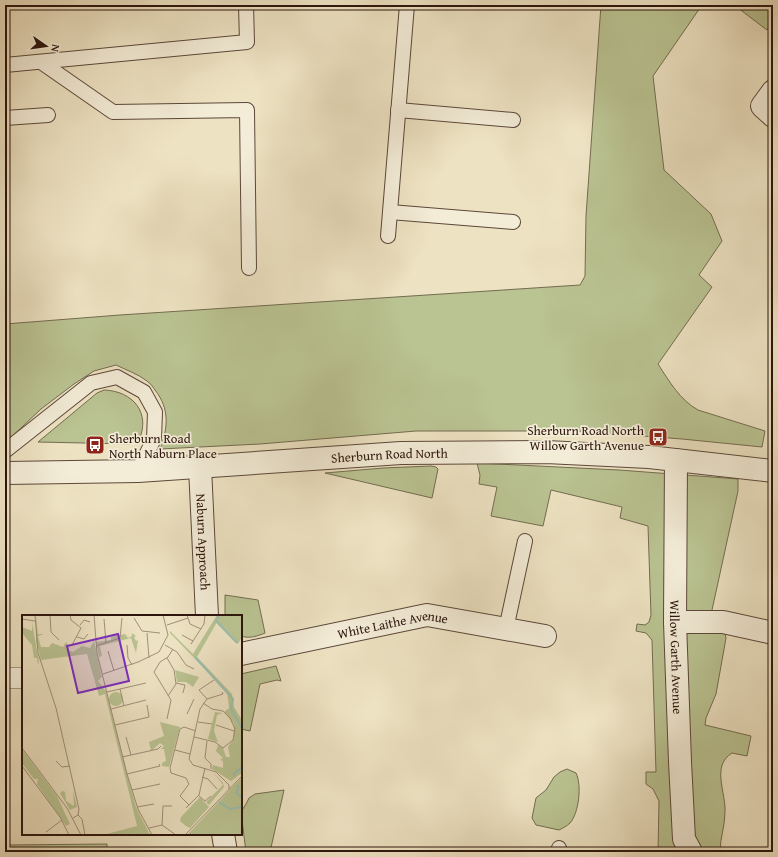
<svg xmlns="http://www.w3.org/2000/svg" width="778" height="857" font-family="'Gentium Book Plus',serif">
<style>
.green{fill:#bac392;stroke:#736c50}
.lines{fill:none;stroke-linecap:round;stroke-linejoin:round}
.service-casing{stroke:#5c483a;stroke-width:16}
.pedestrian-casing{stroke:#5c483a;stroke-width:22}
.minor-casing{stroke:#5c483a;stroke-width:24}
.service{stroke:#f3ecd7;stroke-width:14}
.pedestrian{stroke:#f3ecd7;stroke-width:21}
.minor{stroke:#f3ecd7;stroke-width:22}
.labels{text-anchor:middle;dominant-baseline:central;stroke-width:3.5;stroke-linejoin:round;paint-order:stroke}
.poi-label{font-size:13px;fill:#2c150d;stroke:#f3ecd7;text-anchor:end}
.street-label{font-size:13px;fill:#2c150d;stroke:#f3ecd7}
.inset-river{fill:none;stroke:#99beb3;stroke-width:2}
.inset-road{fill:none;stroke:#a0907a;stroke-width:1}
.view{fill:#7b2cbf;fill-opacity:0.15;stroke:#7b2cbf;stroke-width:2}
.inset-edge{fill:none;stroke:#2c150d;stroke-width:2}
</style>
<rect width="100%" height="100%" fill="#ede2c2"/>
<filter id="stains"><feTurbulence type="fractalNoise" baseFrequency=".005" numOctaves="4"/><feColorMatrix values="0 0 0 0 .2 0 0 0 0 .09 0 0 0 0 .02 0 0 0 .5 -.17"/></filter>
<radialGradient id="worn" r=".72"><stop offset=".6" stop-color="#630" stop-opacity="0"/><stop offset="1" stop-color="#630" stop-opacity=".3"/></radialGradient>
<g class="green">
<path d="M601 5H702L653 76 664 170 711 214 722 241 699 275 712 287 658 364C669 381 680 400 698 410L765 431 762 447 682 439 578 431H416L260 444 160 449C168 428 170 409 155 390 153 387 150 383 147 381 138 374 126 370 116 365L94 371 74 384 41 409 5 443V324L120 315 580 285 585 276 586 216Z"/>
<polygon points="734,5 773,5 773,22 767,30"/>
<path d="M104 390C133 391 151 413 139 440L130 444 38 442 97 393Z"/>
<path d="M477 463 619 470 738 479V491L712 610 723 622 726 638 716 694 706 718 705 725 751 736 747 756 732 753C711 766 726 792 725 812 725 826 720 838 720 852H658L659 801 653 789 646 784V772H656L652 640 646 633 636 631 637 624 645 625 649 622 651 615 648 526 620 518 622 507 551 490 543 526 491 516 497 487 479 484 480 475Z"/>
<polygon points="431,466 436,467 438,469 432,498 325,473 383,468"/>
<path d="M225 595 258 600 265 633C258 636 249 639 241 636V616H225Z"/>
<polygon points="276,666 281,681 277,680 260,684 250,731 241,729 241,674"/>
<path d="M567 769 576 773C582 785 579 813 570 823 567 826 563 828 559 830L536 825 532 818 536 798 546 790 554 777 560 772Z"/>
<polygon points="284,790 270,852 246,852 241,812 246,804 249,798 255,794"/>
<polygon points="107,844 107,852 5,852 5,845"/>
</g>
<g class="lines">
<g class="service-casing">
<g id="service">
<polyline points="41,62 113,112 247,110 249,268"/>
<polyline points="5,65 247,42 246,5"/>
<polyline points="398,110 513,120"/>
<polyline points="5,118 48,115"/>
<polyline points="390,212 513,222"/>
<polyline points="388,236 407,5"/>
<polyline points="5,451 91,383 117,377 144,392 155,412 154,439 138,471"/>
<polyline points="506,629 525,541"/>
<polyline points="558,852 559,848"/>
</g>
</g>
<g class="pedestrian-casing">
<polyline id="pedestrian" points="5,678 23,678"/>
</g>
<g class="minor-casing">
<g id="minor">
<polyline points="773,91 762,106 773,116"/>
<path id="s1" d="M676 460 675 622 680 762 684 839 691 852"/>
<path id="s2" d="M200 467 207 616"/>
<path id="s3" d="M5 473 138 471 401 453 546 452 649 457 773 471"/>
<polyline points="675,622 723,622 773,633"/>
<path id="s4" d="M241 654 427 615 545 636"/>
<polyline points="223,834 226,852"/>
</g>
</g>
<use href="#service" class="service"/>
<use href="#pedestrian" class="pedestrian"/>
<use href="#minor" class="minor"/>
</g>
<defs>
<g id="bus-square" transform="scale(1)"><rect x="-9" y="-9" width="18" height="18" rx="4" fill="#8f2418" stroke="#f3ecd7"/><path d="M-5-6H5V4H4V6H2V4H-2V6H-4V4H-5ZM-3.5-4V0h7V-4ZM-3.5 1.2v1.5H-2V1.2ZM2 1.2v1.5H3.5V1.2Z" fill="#fff"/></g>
</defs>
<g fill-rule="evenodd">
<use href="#bus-square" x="658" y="437"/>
<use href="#bus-square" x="95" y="445"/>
</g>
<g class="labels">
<g class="poi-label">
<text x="644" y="430">Sherburn Road North<tspan x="644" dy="15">Willow Garth Avenue</tspan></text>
<text x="109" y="438" text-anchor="start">Sherburn Road<tspan x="109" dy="15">North Naburn Place</tspan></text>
</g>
<g class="street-label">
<text stroke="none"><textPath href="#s3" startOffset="385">Sherburn Road North</textPath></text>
<text stroke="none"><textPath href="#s2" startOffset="75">Naburn Approach</textPath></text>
<text stroke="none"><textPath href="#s4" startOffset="155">White Laithe Avenue</textPath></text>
<text stroke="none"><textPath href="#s1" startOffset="197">Willow Garth Avenue</textPath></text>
</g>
</g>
<g transform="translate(22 615)">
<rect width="220" height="220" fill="#ede2c2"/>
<path d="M195 0H220V22L216 29 195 7 175 42 210 79 212 92 220 105V158L209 166 190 154 191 150 201 153V146L198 145 201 143 194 136 196 130 201 133 204 142H208L206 132 211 125 212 109 202 97 207 93 205 77 148 18V16L171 39ZM14 1 16 19H22L16 21 19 32H27L30 28 41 32 44 27 47 31 45 35 51 37 60 31 68 33 72 26 80 62 76 66 84 76 114 192 128 220H81L115 211 83 79 77 81 65 39 19 45 14 26ZM10 8 17 47 16 50 9 52 16 50 15 43H12L10 30 0 18V12L10 16ZM110 18 114 21 112 22 114 26 116 25 114 38 109 23 78 31 80 41 77 42 74 27 89 25V22L103 19 106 23 110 21ZM153 55 177 62 171 72 164 67H155ZM87 84a7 7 0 1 1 14 0a7 7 0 1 1-14 0ZM193 97 201 98 195 100 192 116 196 127 186 124ZM138 107 158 112 147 152 140 151V148L144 146 142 134H139L142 131 138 128 129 136 127 127 142 121ZM0 134 35 181 48 209 44 211 15 169 16 164H12L0 148ZM191 157 201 168 202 172 187 190 184 187 201 170ZM220 162 219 220H165ZM45 173 41 176 43 177 44 186 52 191 51 175 55 192 48 195 38 178ZM178 182 187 192 168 213 164 211 158 206 159 202Z" fill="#bac392"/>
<path class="inset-river" d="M197 0 194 6 215 28M173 42 211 84 209 94 220 113M211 160 220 152M215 170 217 173 214 177 220 183M197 187 208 194 220 192"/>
<path class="inset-road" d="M13 0 16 38 34 93 57 194 56 200 51 203M28 0 29 17 37 25M48 0 49 5 59 13 50 30M72 0 75 38 105 159 116 194 130 220M165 0 168 9 179 14M112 3 120 16 138 18M0 4 13 6M82 4 84 28M58 10 62 5 68 7M145 10 166 3M125 18 127 43M160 20 171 26M55 22 62 24 66 19M169 29 182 9 183 0M105 30 106 43 110 50M143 30 155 37 164 50 172 54M74 31 98 23 100 3M86 36 92 56M145 43 152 55 154 69 146 81M81 59 116 47 137 37 146 20 141 0M154 68 163 70 161 78M98 74 102 91M85 77 124 68M200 77 201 79 185 84 178 94 167 144 171 150 194 157 207 170V174M185 84 177 75 192 65M89 94 124 85M165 99 172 84M145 104 149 85 132 57 138 47 146 42 151 34M176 107 190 109M93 110 127 102 125 90M194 110 212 116M104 122 109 140M172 122 193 127 201 133 211 125 213 114 208 103 201 96 190 94 181 88M185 126 183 143 189 149V154M0 133 45 193 59 220M153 135 168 139M100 142 136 134 139 131M34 146 40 152 48 151M0 151 38 202 47 220M105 159 138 151 137 149M180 162 186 164 195 174M167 169 164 163 149 158 148 153 158 114 162 112 174 116M110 175 138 169M176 180 183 186 189 181M167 190 158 181 167 169M115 192 132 189M164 193 177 180 183 153M56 200 60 204 63 220M140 210 141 191H150M127 213 140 210 154 220M24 217 40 205M163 220 220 161"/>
<path class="view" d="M96 19 107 66 56 78 45 31Z"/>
<rect width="220" height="220" class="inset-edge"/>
</g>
<rect width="778" height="857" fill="none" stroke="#ede2c2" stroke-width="20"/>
<rect x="6" y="6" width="766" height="845" fill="none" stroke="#2c150d" stroke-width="2"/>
<rect x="10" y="10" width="758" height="837" fill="none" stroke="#2c150d"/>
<g transform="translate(46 46) rotate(103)" stroke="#f3ecd7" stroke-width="3" paint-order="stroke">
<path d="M0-3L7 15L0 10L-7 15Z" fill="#2c150d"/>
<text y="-6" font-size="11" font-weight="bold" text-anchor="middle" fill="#2c150d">N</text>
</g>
<rect width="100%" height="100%" filter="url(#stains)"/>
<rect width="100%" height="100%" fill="url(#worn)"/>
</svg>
